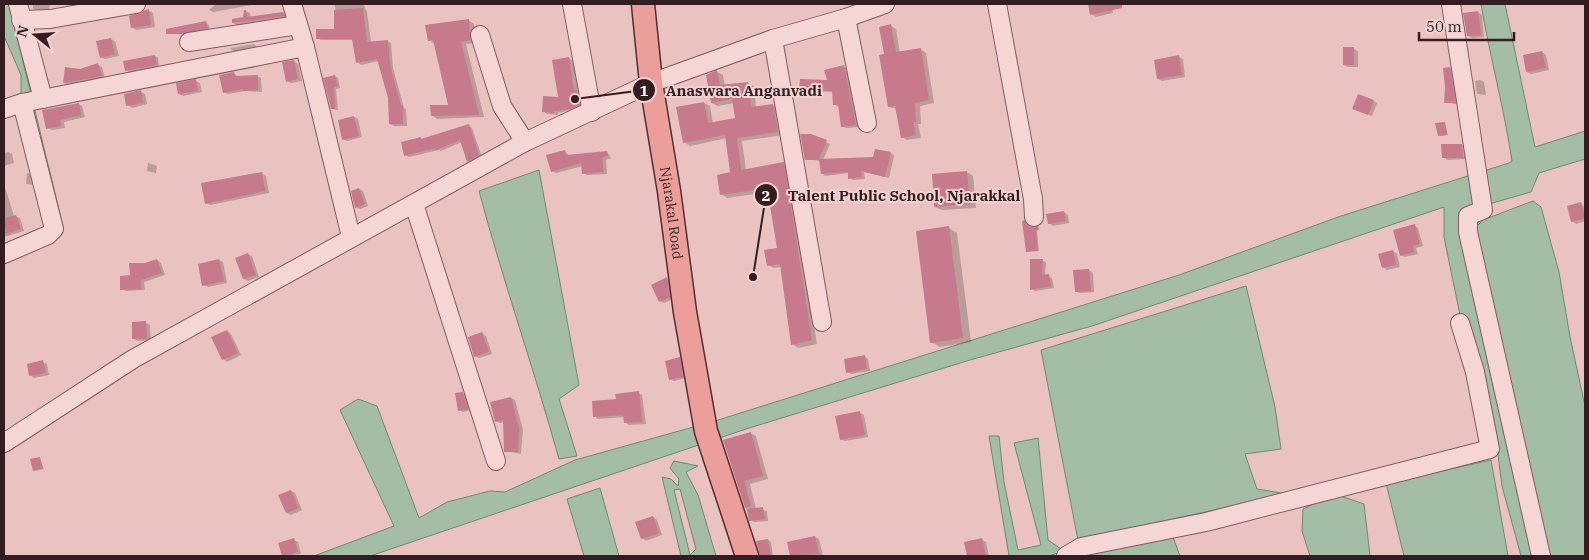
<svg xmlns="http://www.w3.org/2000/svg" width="1589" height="560" font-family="'IBM Plex Serif',serif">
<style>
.water{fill:#a4bda5;stroke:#6c8a6f;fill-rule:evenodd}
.shadow{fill:#0003}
.building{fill:#c67a8c}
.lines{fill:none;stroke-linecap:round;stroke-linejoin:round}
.minor-casing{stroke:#835a5f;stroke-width:20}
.major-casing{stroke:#512e35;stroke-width:25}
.minor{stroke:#f6d6d4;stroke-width:18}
.major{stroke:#ec9e9b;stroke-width:22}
.labels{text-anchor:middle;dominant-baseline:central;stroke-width:4;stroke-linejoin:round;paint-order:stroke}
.street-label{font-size:14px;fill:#331d21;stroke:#f2d2d0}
.leader{fill:none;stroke:#331d21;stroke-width:2}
.callout-dot{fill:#331d21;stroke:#f2d2d0;stroke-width:2}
.mark-label{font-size:15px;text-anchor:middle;font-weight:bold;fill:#fff}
.callout-label{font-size:15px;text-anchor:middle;font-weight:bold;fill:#331d21;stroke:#f2d2d0;stroke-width:4;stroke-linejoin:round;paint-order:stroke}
</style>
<rect width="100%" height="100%" fill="#eac3c1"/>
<g class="water">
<polygon points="4,4 9,4 63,226 58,232 21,92 21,75 4,36"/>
<path d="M1481 4H1505L1535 147 1585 131V159L1539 173 1531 192 1468 210 1537 556H1521L1502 486 1496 439 1460 315 1444 237V207L1092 326 970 360 746 429 370 556H314L394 526 340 410 358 399 377 406 419 518 447 502 490 491 505 492 575 460 715 421 1179 275 1341 216 1509 163 1512 161C1504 108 1490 57 1481 4Z"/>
<path d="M539 170 579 385 559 399 577 456 559 459C534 369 503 281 479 191Z"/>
<polygon points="1533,201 1541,207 1559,272 1570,337 1585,406 1585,556 1542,556 1474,229 1483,220"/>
<polygon points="1246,286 1275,407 1281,449 1245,454 1257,489 1287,494 1078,540 1041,350"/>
<polygon points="989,436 999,436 1004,482 1018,550 1041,545 1014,443 1038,438 1048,540 1064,551 1049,556 1009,556"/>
<polygon points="1491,460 1508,556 1404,556 1386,483"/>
<path d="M674 461 698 466 686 472 698 495 716 556H681L662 477 671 479 678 486 679 479 670 468ZM680 489 696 549 690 555 674 490Z"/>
<polygon points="600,488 619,556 584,556 567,499"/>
<polygon points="1335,494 1364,504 1370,556 1310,556 1302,531 1303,509"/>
<polygon points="1173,537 1180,556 1079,556"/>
</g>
<g class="shadow">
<polygon points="33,4 50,4 49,10 37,11 33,8"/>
<polygon points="216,4 257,4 213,12 209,10"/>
<polygon points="335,4 363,4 367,12 371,42 387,41 391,43 393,68 404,108 406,109 407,126 394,126 390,124 390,98 379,61 361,65 358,62 353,40 321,40 317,38 336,30"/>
<polygon points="1089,4 1111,4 1113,13 1096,17 1092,14"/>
<polygon points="149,11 153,13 155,27 136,30 132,27"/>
<polygon points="245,11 250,13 251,18 283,13 288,18 237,25 233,23 244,18"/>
<polygon points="1478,12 1482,15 1484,37 1472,38 1468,36"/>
<polygon points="469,21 474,24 475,43 466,44 484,117 437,119 432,115 450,106 435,44 429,40"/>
<polygon points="206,23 209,25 210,30 186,35 167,33"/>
<polygon points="891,26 896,29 900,53 920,49 926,53 934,103 920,106 921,124 918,124 921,138 907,140 902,137 897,109 889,107 885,55"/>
<polygon points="111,39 115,41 119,56 105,59 101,57"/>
<polygon points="254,44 258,48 235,53 230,48"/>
<polygon points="1354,49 1358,51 1358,67 1348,67 1344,65"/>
<polygon points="1542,52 1546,55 1549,70 1531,74 1527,72"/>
<polygon points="155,56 158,58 159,67 129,72 126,70"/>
<polygon points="1179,57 1183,59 1185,77 1162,81 1158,79"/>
<polygon points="569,58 573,61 578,91 581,93 583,107 558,113 558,115 547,114 543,111 560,99"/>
<polygon points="294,61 298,64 302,81 291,83 287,81"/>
<polygon points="98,65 102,67 105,78 68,85 64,83 80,70"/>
<polygon points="843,66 847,69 860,127 846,128 842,126 839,107 835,105 834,92 804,91 800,88 829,81"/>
<polygon points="1450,68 1454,71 1459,105 1446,102"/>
<polygon points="717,72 723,75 725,86 748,83 754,86 756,107 773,105 779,108 784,135 742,141 746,170 783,163 789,167 817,344 798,348 792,344 781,267 774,268 768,265 778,249 769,192 727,198 721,194 731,173 727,138 690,146 684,142 704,103 710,106 713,124 736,120 734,103 718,106 712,103"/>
<polygon points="234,73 238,77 257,76 261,78 262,92 246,91 228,94 224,92"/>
<polygon points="335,76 338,78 340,88 336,89 338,110 335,110 332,108"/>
<polygon points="1480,80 1484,82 1486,95 1477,94 1475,81"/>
<polygon points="196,81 200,83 202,92 183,96 179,94"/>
<polygon points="141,92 145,94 147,104 132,108 128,105"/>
<polygon points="1373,101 1377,103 1372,116 1354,109"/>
<polygon points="78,104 82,106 85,117 64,122 65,128 52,130 48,128"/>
<polygon points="354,117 358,119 362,137 347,141 343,139"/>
<polygon points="1445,123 1448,135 1440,136 1439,135"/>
<polygon points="468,126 472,128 482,157 471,163 468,161 462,142 441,151 439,150 409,157 405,155 420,138 423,139"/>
<polygon points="811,135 830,144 823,160 874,158 891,153 894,156 889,178 864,172 865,179 853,180 850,178 849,173 825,176 822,173 821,161 806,159"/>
<polygon points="1462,145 1466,147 1467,159 1447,160 1443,157"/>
<polygon points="565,151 569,156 607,152 611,158 606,160 607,174 587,175 583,173 583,166 556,173 552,171"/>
<polygon points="8,152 12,154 14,163 4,166 4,153"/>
<polygon points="148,163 157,166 156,173 147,171"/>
<polygon points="967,172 973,176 976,208 942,210 935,207"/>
<polygon points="27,173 30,174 33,185 26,184"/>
<polygon points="262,174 266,176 269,193 210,205 206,203"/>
<polygon points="4,184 14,216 20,218 24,231 4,237"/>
<polygon points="359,189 363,191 368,206 360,209 356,207"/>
<polygon points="1581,203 1585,208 1585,221 1576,224 1572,221"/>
<polygon points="1064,212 1068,215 1069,223 1053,226 1049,223"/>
<polygon points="1414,226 1418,228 1423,246 1416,248 1418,254 1405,257 1401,255"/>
<polygon points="949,228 957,233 971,342 940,347 931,342"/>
<polygon points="1030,228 1040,229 1037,231 1039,251 1027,251"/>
<polygon points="1393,251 1397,254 1400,267 1387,270 1383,267"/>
<polygon points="248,254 252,256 259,277 248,281 244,279"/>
<polygon points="157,260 161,263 165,275 144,282 145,290 126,291 122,289 145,264"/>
<polygon points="219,260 223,262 227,283 208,287 204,285"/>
<polygon points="1043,261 1046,262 1045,276 1052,278 1054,288 1035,291 1032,289"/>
<polygon points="1089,270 1093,273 1094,292 1080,293 1076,291"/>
<polygon points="667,279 671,281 673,299 664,303 660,301"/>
<polygon points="146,323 150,325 151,340 138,341 134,339"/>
<polygon points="227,331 231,334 241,355 227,362 223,359"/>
<polygon points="482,333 486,336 492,354 479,358 475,356"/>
<polygon points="864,356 868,359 870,371 851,374 848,372"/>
<polygon points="679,359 683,361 687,378 674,381 670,379"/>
<polygon points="43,362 47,364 49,375 34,378 30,375"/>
<polygon points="462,393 467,395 471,410 463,412 459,410"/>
<polygon points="638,393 642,395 646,424 629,425 625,422 625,417 598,419 594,416 617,400"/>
<polygon points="511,398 515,400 523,430 521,454 505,451 505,422 500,423 496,421"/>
<polygon points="860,413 864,415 868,437 845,441 841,439"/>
<polygon points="750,433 756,436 768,479 750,484 756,509 767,511 768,521 754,522 750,520 724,440"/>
<polygon points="39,458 44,469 36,471 34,470"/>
<polygon points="291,491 295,493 302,510 291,515 287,513"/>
<polygon points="653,517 657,520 662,535 646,541 642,538"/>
<polygon points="815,537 819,539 823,556 792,556 789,543"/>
<polygon points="294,540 298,542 301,554 284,556 280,544"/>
<polygon points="768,540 771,542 773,556 760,556"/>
<polygon points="982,540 986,542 989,556 968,556 965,543"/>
</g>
<g class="building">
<polygon points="1088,4 1122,4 1122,8 1090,15"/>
<polygon points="363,8 367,42 388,40 390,65 401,106 403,105 403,124 389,124 388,98 377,59 356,63 352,39 316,39 316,29 334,29 334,10"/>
<polygon points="149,9 151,25 131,28 129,16"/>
<polygon points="244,10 246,10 247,17 283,12 285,16 232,23 232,19 243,17"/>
<polygon points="1478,11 1481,35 1467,36 1463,13"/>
<polygon points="469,19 470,40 461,42 479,115 431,116 430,105 448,105 433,40 428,41 425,25"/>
<polygon points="206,21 208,28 182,34 166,34 166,29"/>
<polygon points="891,24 896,52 921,48 929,100 915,103 916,122 913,122 916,135 901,138 895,106 888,107 879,55 884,54 879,27"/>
<polygon points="111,38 115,54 100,58 96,41"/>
<rect x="1343" y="47" width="11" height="18"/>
<polygon points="1542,51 1546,68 1526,72 1523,55"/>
<polygon points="155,55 157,65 125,71 123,61"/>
<polygon points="1179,55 1182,75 1157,79 1154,60"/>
<polygon points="569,57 574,90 577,90 580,105 571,109 554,111 554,113 542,112 543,96 558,97 552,60"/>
<polygon points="294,60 298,79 286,82 282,62"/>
<polygon points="98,63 102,76 63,83 65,67 80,69"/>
<polygon points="844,65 856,125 841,127 838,105 833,105 832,91 799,89 800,79 827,80 824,70"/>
<polygon points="1450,67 1456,103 1444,103 1445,87 1443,68"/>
<polygon points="717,70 720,85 748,82 751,107 773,104 778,132 737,138 741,170 784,162 812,340 791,345 780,264 767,266 764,250 777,248 767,188 720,195 717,175 730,172 725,135 683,143 676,107 704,102 708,123 735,118 732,99 711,103 706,75"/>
<polygon points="234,72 235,76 258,75 258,90 243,91 243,89 223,93 219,75"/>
<polygon points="335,75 338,86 334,87 335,109 331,109 323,78"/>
<polygon points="196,79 198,91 178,94 176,83"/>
<polygon points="141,90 143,103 126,106 124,94"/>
<polygon points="1358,94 1374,100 1368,115 1352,109"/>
<polygon points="79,103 81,115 60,120 61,126 46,129 42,110"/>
<polygon points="354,116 359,136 342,140 338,120"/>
<polygon points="1445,122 1447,135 1438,136 1435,123"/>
<polygon points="469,124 479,155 468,161 467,162 460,140 436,150 436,148 404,156 401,142 421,137 421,139"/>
<polygon points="800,134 811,134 827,140 819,159 873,157 875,149 891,152 885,177 861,171 862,177 848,179 848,172 821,174 819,160 805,160"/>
<polygon points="1441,144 1462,144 1463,158 1442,158"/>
<polygon points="565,150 566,155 607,151 608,156 602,158 604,172 582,174 581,163 551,172 546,155"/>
<polygon points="967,171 970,204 934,207 932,174"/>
<polygon points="262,172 265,191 205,204 201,183"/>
<polygon points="359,188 365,204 355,208 351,191"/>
<polygon points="1581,202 1585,218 1571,222 1567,206"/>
<polygon points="1064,211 1066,221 1048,224 1046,214"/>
<polygon points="16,215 21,229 6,234 4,218"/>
<polygon points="1024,220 1030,227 1038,226 1039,230 1036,230 1038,251 1026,252 1022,221"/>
<polygon points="1415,224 1420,244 1413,246 1414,252 1400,256 1393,230"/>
<polygon points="949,226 963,338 930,343 916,231"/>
<polygon points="1393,250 1396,265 1382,268 1378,254"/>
<polygon points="248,253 256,275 243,279 235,258"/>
<polygon points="157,259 162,273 141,280 141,289 120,290 120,276 130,275 129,263 145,263"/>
<polygon points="219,259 224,281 202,286 198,264"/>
<polygon points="1030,259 1043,259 1042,275 1049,274 1051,286 1030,290"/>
<polygon points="1089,269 1091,291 1075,292 1073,270"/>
<polygon points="667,277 670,297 659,302 651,285"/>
<polygon points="146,321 147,339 132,339 132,322"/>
<polygon points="227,330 238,353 222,360 211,337"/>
<polygon points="482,332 489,352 474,357 468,337"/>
<polygon points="865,355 867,369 846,373 844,359"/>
<polygon points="680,357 683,377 669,380 665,361"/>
<polygon points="43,360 46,373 29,376 27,364"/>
<polygon points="639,391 642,422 624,423 623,415 593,417 592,401 616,399 615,394"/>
<polygon points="463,392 468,409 458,411 455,393"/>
<polygon points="511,397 519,428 518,452 504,452 503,420 495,422 490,402"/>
<polygon points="860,411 865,435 840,440 835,416"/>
<polygon points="751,432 763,476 744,481 751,506 745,508 723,440"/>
<polygon points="40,457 43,468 33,471 30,459"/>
<polygon points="291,490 299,508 286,513 278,495"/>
<polygon points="763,507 765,519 749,521 747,509"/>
<polygon points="653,516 659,533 641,539 635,522"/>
<polygon points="815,536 819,554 790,556 787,542"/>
<polygon points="294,538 298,552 282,556 278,543"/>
<polygon points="982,538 986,556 967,556 964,542"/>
<polygon points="768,539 771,556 760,556 756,541"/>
</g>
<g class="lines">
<g class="minor-casing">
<g id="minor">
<polyline points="18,4 43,99"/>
<polyline points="292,4 305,47 351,237"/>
<polyline points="572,4 592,112"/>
<polyline points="997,4 1033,199 1034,217"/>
<polyline points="1451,4 1483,210 1468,216 1468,232 1541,556"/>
<polyline points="846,18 867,123"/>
<polyline points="21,20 50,19 136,4"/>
<polyline points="480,35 502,106 525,142"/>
<polyline points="773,39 822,322"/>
<polyline points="189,42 298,25"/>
<polyline points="4,109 22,103 305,47"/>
<polyline points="414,204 496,461"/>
<polyline points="4,254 48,235 54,229 22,103"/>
<polyline points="4,443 133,359 525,142 651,83 773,39 846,18 885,4"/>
<polyline points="1066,556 1081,547 1206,522 1490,449 1475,372 1460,323"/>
</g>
</g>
<g class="major-casing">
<g id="major">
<path id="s1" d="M643 4 651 83 669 191 685 312 706 431 747 556"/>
</g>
</g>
<use href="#minor" class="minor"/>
<use href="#major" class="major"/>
</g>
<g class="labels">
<g class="street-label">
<text stroke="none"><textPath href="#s1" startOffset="211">Njarakal Road</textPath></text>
</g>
</g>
<path class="leader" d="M575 99L644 90M753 277L766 195"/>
<g class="callout-dot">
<circle cx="575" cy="99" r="5"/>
<circle cx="753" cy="277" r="5"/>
<circle cx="644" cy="90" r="12"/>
<circle cx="766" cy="195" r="12"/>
</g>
<g class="mark-label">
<text x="644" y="96">1</text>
<text x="766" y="201">2</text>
</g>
<g class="callout-label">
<text x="744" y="96">Anaswara Anganvadi</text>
<text x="904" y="201">Talent Public School, Njarakkal</text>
</g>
<rect width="1589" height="560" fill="none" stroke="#331d21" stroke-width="10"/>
<g transform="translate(35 35) rotate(287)" stroke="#f2d2d0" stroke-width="4" paint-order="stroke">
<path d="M0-4L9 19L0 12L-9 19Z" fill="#331d21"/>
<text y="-8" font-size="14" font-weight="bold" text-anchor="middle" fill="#331d21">N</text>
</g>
<path d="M1419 32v8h95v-8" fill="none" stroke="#331d21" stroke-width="2.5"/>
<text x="1426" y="32" font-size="15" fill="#331d21" stroke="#f2d2d0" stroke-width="4" paint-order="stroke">50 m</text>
</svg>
